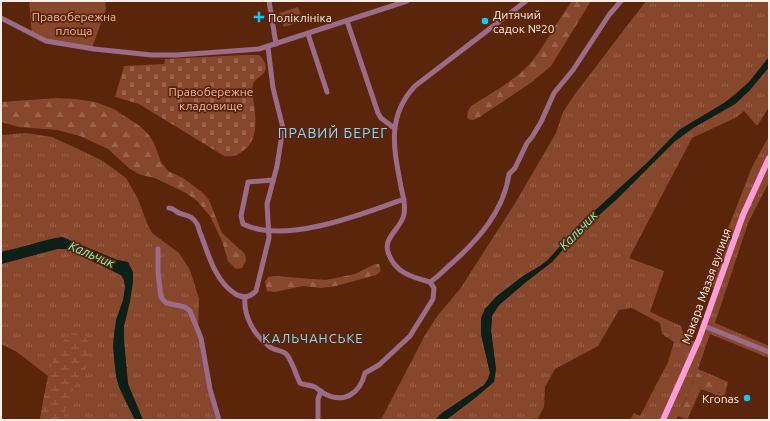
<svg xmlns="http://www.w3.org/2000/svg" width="770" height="421" font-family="Ubuntu,sans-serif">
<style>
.grass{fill:url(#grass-tufts);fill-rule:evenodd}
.forest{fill:url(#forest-firs)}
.wetland{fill:url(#wetland-marsh)}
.cemetery{fill:url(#cemetery-stones)}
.park{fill:#87472c}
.water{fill:#0c2017}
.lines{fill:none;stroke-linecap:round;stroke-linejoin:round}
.minor{stroke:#9a6c88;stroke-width:5}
.major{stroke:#fc9dd8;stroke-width:6}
.poi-dot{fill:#09cafa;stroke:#5b250c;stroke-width:1.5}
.labels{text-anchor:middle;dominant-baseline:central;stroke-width:3.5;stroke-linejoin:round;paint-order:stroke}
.poi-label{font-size:12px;fill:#fbece7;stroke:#5b250c;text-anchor:start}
.park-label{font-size:12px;fill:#eeb49d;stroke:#5b250c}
.street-label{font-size:12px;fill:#fbece7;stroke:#5b250c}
.water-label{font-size:13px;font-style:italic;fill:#72fec2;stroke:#5b250c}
.neighbourhood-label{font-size:13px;letter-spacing:1px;fill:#7fdcfd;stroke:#5b250c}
.quarter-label{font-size:14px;letter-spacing:1px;fill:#7fdcfd;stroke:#5b250c}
</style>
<defs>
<pattern id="grass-tufts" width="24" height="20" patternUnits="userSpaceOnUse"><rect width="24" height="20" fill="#87472c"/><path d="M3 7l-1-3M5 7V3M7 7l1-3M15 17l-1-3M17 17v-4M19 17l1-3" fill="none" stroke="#99624b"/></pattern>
<pattern id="forest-firs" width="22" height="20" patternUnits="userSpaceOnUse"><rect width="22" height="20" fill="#87472c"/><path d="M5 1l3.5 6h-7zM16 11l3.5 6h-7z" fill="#99624b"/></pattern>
<pattern id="wetland-marsh" width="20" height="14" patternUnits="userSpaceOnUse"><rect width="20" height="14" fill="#87472c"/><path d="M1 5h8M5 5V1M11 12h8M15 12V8" fill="none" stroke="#99624b"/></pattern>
<pattern id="cemetery-stones" width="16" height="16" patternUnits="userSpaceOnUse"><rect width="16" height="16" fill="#87472c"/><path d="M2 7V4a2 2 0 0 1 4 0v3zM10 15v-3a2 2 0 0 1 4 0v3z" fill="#99624b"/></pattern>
</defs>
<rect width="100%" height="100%" fill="#5b250c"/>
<g class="grass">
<polygon points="646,1 769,1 769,57 749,82 724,103 679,130 648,162 576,228 548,260 540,266 523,276 497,296 485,309 481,334 490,373 488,379 484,385 442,413 435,420 380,420 383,416 425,335 438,315 460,289 514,205 556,133 563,112 575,94"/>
<polygon points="769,67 769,107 757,126 744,111 737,117 692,138 629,258 664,271 650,312 681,326 685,338 696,342 662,420 630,420 634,413 640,416 668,362 674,342 662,334 660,323 632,308 619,310 598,346 555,369 545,387 544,407 537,420 534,418 533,420 446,420 475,398 493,382 496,369 491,331 492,316 499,305 526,282 552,262 572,239 617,199 674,142 693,128 735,104 750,90"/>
<polygon points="26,133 52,137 78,149 103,161 126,178 138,199 147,223 152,233 179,253 190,270 199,299 198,332 217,420 143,420 128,384 124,341 124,326 130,301 128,262 117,260 62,237 1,252 1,135"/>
<polygon points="769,136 769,155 716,289 706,285 752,167"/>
<path d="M769 161V182L748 223 715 323 769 346V358L710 334 698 369 728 382 724 398 701 389 687 420 678 416 676 420H665L744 216ZM697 373 704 374 724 383 720 393 705 387 699 388 680 411Z"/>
<path d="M57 249H67L121 275C133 291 115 316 114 334 112 346 115 375 119 386 123 398 130 409 135 420H40L48 376 17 352 1 344V264Z"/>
</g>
<g class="forest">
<path d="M572 1H591L551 66 532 82 478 118C474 120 471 121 467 118L468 111 471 106C492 92 516 81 533 60 547 42 558 20 572 1Z"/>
<polygon points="57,98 76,99 95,102 114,109 141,127 148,134 154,143 161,162 168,171 183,178 203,193 209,200 222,233 245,254 246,261 242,268 236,269 228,261 222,241 210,216 197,201 186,193 155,178 141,175 130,169 108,149 80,136 57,130 19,127 1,122 1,102"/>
<polygon points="375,264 379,264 381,271 376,275 336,286 321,288 303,286 275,292 267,291 265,282 268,277 274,276 326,280 355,274"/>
<path d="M697 373 704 374 723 382 725 386 724 391C716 395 708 386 699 388L688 413 687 416H682L680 414V411Z"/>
</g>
<path class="wetland" d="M73 333 81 334 88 341C93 367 80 375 70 396 67 403 65 412 63 420H40C44 398 51 343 73 333Z"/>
<path class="cemetery" d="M245 55H259C264 59 269 68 263 74 259 78 254 79 253 85 251 91 253 98 254 104 256 119 258 140 244 150 237 156 232 157 224 156L139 104 115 97 124 66 164 64 165 59Z"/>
<g class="park">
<polygon points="29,1 105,1 106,9 92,48 70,46 32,35"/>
<polygon points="298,7 303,21 284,27 279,13"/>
</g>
<g class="water">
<polygon points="769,57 769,67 750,90 735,104 693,128 674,142 617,199 572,239 552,262 526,282 499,305 492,316 491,331 496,369 494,382 475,398 446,420 435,420 442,413 484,385 488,379 490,373 481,334 481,318 485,309 497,296 523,276 540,266 548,260 576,228 648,162 679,130 724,103 735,95 749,82"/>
<path d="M62 237 117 260 128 262 133 272V282L130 301 124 326V341L128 384 143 420H135L119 387 116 376 113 346 116 320 123 300 125 287 124 280 121 275 67 249H57L1 264V252C22 248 41 240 62 237Z"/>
</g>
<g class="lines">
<g class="minor">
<polyline points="269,1 276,44"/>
<polyline points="1,18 46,41 94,49 152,55 177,55 259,49 407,1"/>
<polyline points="347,21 378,113 381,118 394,128"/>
<polyline points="308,34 327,92"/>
<path d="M273 180 248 182 241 216 243 224C284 245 363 214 404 199"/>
<path d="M169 208C173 208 174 210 177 212 184 216 192 214 197 224 199 227 199 232 201 235 209 256 215 280 234 293 242 299 249 298 256 291L269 238 267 204 277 166 283 128 273 88 268 47"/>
<polyline points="158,249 158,273 161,297 166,303 185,307 190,311 192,316 201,338 210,389 219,420"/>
<path d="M430 282C411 277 394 272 388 252 383 237 402 228 404 214 406 205 403 196 401 187 394 149 386 117 415 86L526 1"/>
<path d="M430 282C438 277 444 270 451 264 478 240 504 211 509 174L515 168 527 143 532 137 541 122 554 93 573 70 609 15 621 1"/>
<path d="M245 297C243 317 255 336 270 347 275 351 284 350 287 355 291 359 297 377 300 383 304 385 310 385 315 387 318 389 321 392 325 394 345 404 360 393 365 373L379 365 410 336 433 299 434 288 430 282"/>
<polyline points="704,326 769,352"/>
<polyline points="318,420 318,399 321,391"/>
</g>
<polyline class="major" points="663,420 699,339 743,215 769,158"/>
</g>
<g class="poi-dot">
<path d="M257 11h4v4h4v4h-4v4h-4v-4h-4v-4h4z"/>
<circle cx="485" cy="21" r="4"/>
<circle cx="747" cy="398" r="4"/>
</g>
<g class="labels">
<g class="poi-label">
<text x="493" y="14">Дитячий<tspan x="493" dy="14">садок №20</tspan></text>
<text x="268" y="17">Поліклініка</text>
<text x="739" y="398" text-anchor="end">Kronas</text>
</g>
<g class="park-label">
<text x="74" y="16">Правобережна<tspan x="74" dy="14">площа</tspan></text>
<text x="211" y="91">Правобережне<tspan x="211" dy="14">кладовище</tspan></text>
</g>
<g class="street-label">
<text transform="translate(706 286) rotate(-70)">Макара Мазая вулиця</text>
</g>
<g class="water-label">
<text transform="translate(578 230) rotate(-46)">Кальчик</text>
<text transform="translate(92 254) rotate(23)">Кальчик</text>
</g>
<g class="neighbourhood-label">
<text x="313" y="338">КАЛЬЧАНСЬКЕ</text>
</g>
<g class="quarter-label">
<text x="333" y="133">ПРАВИЙ БЕРЕГ</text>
</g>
</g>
<rect width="770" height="421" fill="none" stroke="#fbece7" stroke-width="4"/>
</svg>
